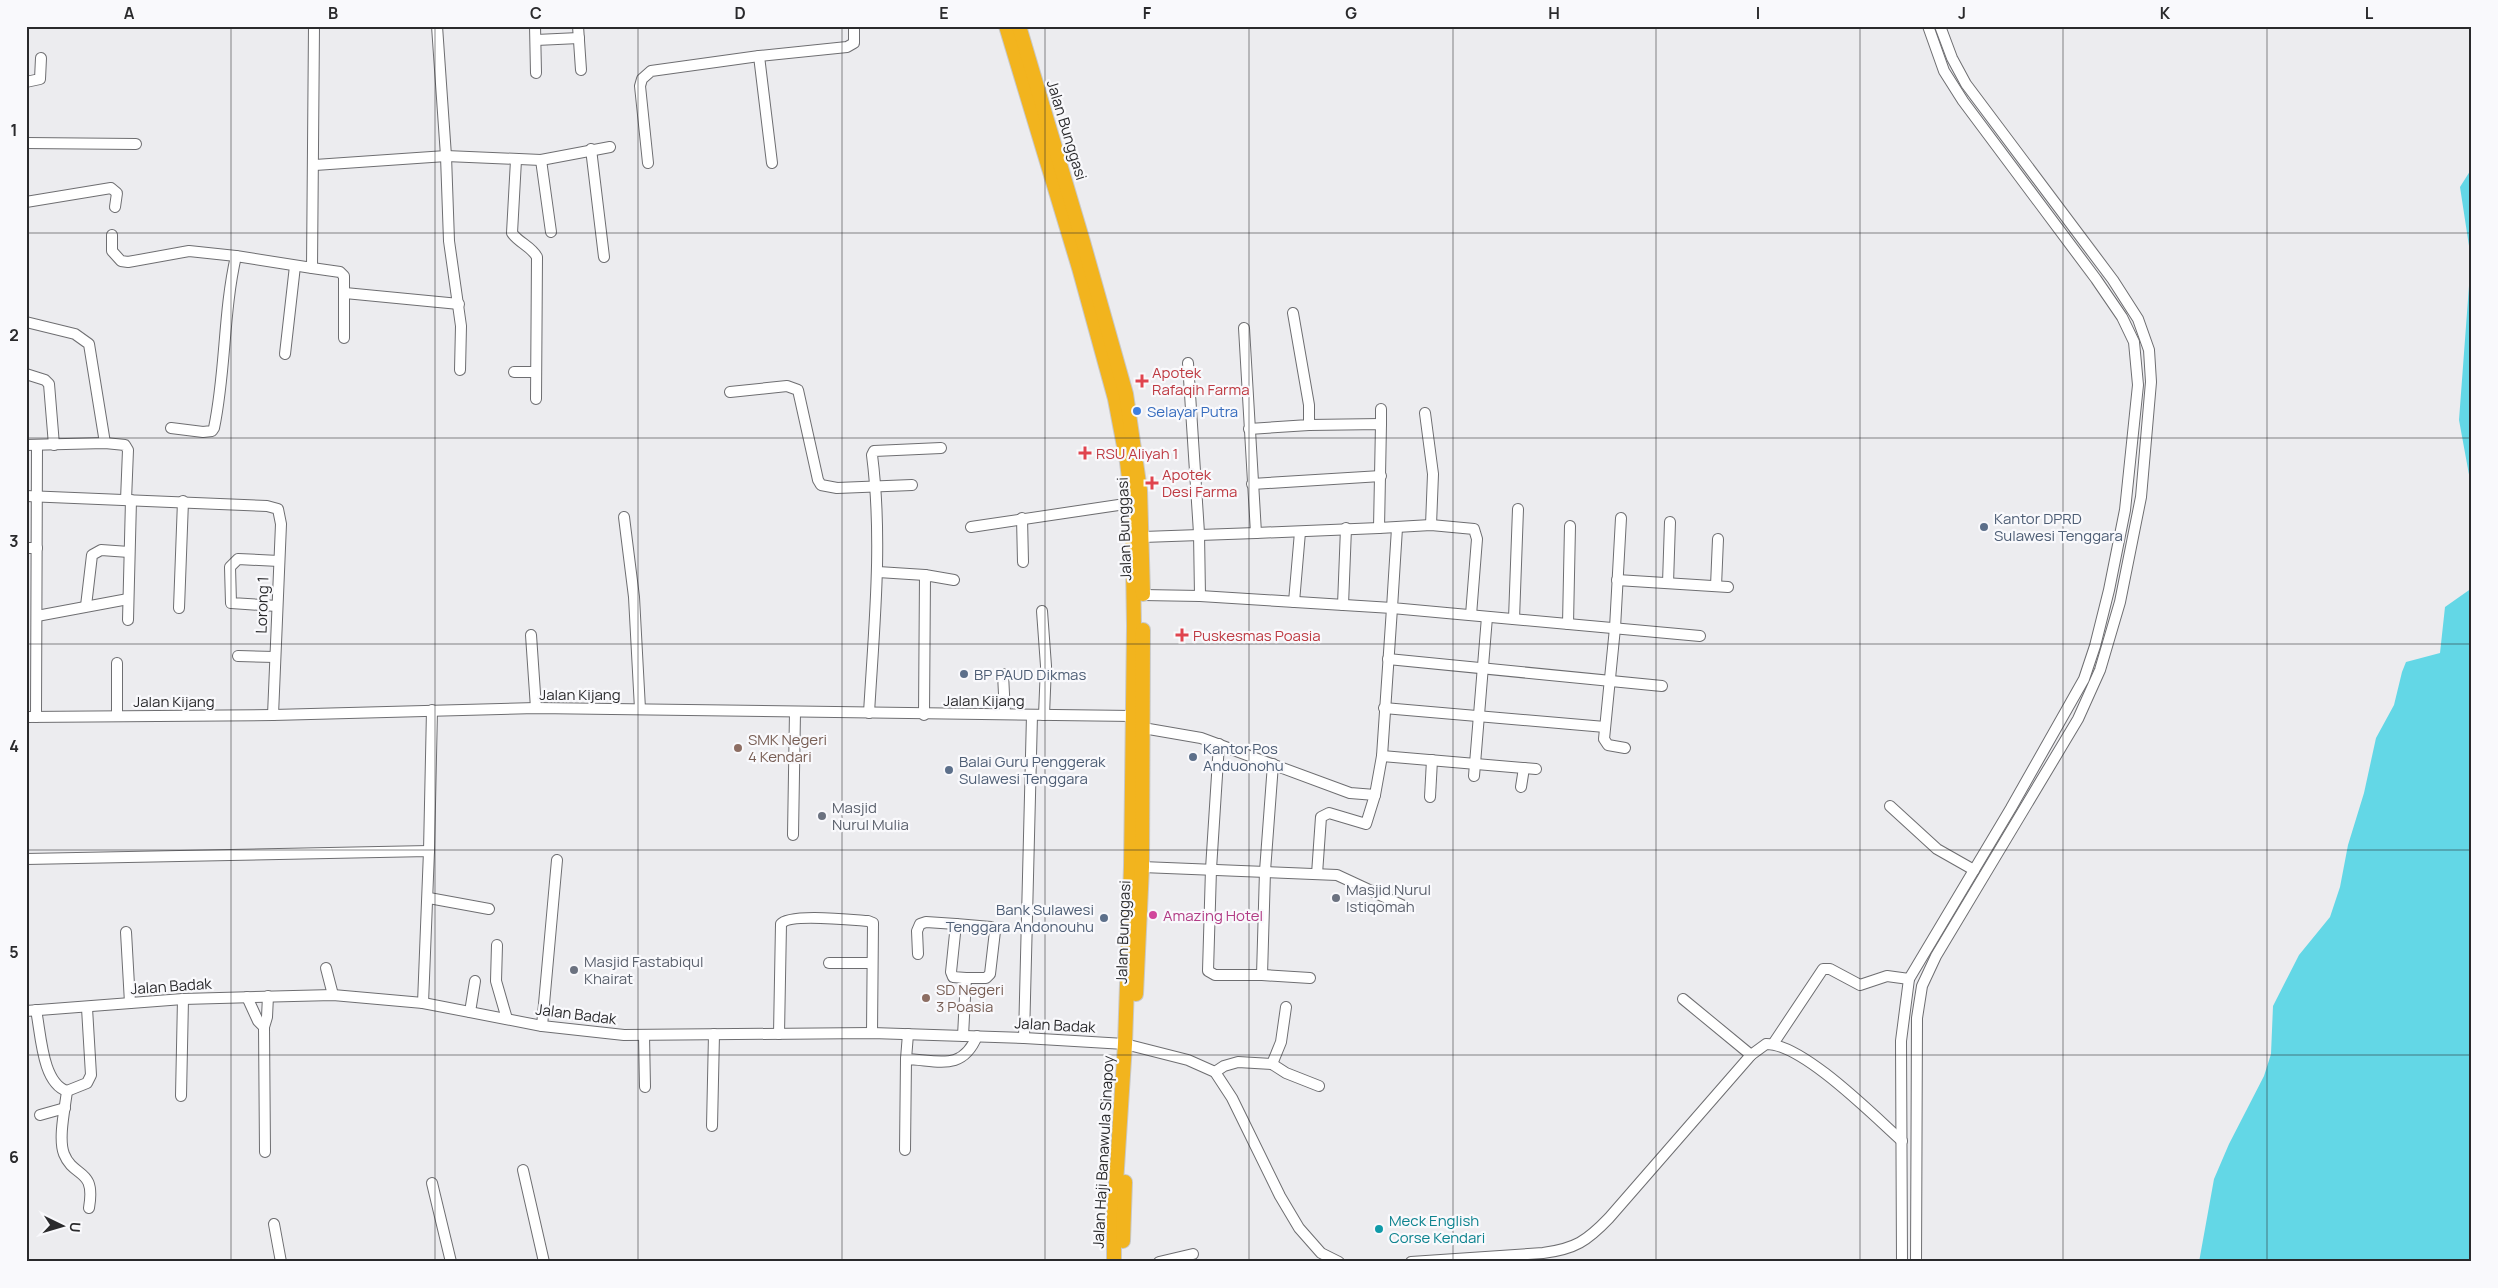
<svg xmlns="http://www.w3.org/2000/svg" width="2498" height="1288" font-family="Manrope,sans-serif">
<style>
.water{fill:#63d7e6}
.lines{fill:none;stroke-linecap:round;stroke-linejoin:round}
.minor-casing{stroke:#6e6e71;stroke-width:12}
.highway-casing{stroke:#c8c8c8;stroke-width:16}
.minor{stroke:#fff;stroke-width:10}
.highway{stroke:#f2b41e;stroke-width:14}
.grid{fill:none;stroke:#2a2a2c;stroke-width:1;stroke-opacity:0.55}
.health-dot{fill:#e0444e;stroke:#f9f9fc;stroke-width:2}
.shop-dot{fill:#3f7fe0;stroke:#f9f9fc;stroke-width:2}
.service-dot{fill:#5c6f8a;stroke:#f9f9fc;stroke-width:2}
.education-dot{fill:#8d6e63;stroke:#f9f9fc;stroke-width:2}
.worship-dot{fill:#6b7280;stroke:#f9f9fc;stroke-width:2}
.hotel-dot{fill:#d1479c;stroke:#f9f9fc;stroke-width:2}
.culture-dot{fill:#0f9aa8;stroke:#f9f9fc;stroke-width:2}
.labels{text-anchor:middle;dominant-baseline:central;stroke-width:4.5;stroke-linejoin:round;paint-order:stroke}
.street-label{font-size:15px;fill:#2a2a2c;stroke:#f9f9fc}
.health-label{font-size:15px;fill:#be3a42;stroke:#f9f9fc;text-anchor:start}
.shop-label{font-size:15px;fill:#366cbe;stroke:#f9f9fc;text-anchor:start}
.service-label{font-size:15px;fill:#4e5e75;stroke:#f9f9fc;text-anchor:start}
.education-label{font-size:15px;fill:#785e54;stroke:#f9f9fc;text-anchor:start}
.worship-label{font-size:15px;fill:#5b616d;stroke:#f9f9fc;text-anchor:start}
.hotel-label{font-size:15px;fill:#b23c85;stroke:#f9f9fc;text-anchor:start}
.culture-label{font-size:15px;fill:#0d838f;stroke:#f9f9fc;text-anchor:start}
.neatline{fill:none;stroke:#2a2a2c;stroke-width:2}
.grid-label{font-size:16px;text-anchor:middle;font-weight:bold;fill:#2a2a2c}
</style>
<rect width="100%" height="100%" fill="#ececef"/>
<g class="water">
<polygon points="2472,168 2472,491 2459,420 2471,259 2460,187"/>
<polygon points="2472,588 2472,1262 2199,1262 2214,1179 2229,1144 2264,1076 2271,1054 2273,1006 2299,955 2330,917 2340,887 2348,845 2364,793 2376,738 2394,705 2402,672 2406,662 2440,653 2445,607"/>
</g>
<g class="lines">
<g class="minor-casing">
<g id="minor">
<polyline points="437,26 446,156 449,241 461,326 460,370"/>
<polyline points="535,26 536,73"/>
<polyline points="578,26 581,70"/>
<polyline points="536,40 579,38"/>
<polyline points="759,56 772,163"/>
<polyline points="26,82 40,79 41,58"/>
<polyline points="26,143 136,144"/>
<polyline points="591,149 604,257"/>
<path d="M516 160 512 233C519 243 531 246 537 257L536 399"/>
<polyline points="541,160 551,232"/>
<polyline points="648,163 640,86 642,79 651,71 759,56 847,47 854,43 854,26"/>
<polyline points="315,165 446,156 541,160 610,147"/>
<polyline points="26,202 111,188 117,193 115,207"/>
<polyline points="112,235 112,251 121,261 128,262 189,251 236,256"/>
<polyline points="312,268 340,272 344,276 344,338"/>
<polyline points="345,293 459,304"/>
<polyline points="26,322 75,334 89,344 105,443"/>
<polyline points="285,354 295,266"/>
<polyline points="1188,363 1199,533 1200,596"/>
<polyline points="514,372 536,372"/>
<polyline points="26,374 45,380 49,384 54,445"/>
<polyline points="730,392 787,386 798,390 818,480 821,485 837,488 912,485"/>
<polyline points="1381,409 1381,424"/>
<polyline points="1425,413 1433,474 1431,525"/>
<path d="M171 428 203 432 212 431 214 428C226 371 223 313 236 256L312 268 314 26"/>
<polyline points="1249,429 1309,425 1309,405 1293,313"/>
<polyline points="26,445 105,443 125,445 128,450 126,500"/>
<polyline points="1252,484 1381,476"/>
<polyline points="26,496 267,506 278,509 281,524 273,715"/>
<polyline points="624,517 634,597 640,709"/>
<polyline points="1022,518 1023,562"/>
<polyline points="1621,518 1615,628 1604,739 1608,745 1625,748"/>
<polyline points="971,527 1132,503"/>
<polyline points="1379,528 1431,525 1474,529 1477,539 1471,615"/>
<polyline points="1397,528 1392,608 1700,636"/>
<polyline points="1256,533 1379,528 1381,424 1309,425"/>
<polyline points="1143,537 1256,533 1244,328"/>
<polyline points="26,548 37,548"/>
<polyline points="878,572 925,575"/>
<polyline points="1617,580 1728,587"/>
<polyline points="1668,583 1670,522"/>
<polyline points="1716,586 1718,539"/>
<polyline points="1143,595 1200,596 1392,608 1382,756 1375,795 1350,793 1201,738 1143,728"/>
<polyline points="1294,602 1300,532"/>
<polyline points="1343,605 1346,528"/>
<polyline points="86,606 92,555 101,550 129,552"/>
<polyline points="277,606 231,603 230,567 238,559 279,561"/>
<polyline points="179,608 183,501"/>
<polyline points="1042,611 1046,666 1044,715"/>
<polyline points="37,616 128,599"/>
<polyline points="1514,619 1518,509"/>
<polyline points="128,620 131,500"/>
<polyline points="1568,624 1570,526"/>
<polyline points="531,635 536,708"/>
<polyline points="238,656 275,657"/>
<polyline points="1388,659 1662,686"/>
<polyline points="1003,674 1005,714"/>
<polyline points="1384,708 1605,727"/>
<path d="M869 713C874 627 883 541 872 455L874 451 941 448"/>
<polyline points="924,715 925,575 954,580"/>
<polyline points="117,716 117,663"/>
<polyline points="26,717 273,715 536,708 1133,716"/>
<polyline points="36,717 37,445"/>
<polyline points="1219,744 1211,869 1208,971 1215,975 1262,975 1265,871 1273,764"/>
<polyline points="1382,756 1536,769"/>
<polyline points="1474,776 1487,617"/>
<polyline points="1521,787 1524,768"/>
<polyline points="1430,797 1432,760"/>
<polyline points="1890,806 1937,849 1974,870"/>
<polyline points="793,835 795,712"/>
<polyline points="429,851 432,710"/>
<polyline points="26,859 429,851 423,1003"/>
<polyline points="1142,867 1337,875 1406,907"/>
<polyline points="1317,874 1321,817 1329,813 1366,824 1375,795"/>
<polyline points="429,898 489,909"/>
<polyline points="956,924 991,927 995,931 990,974 986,978 966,978"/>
<polyline points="126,932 130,1003"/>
<polyline points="497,945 496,981 507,1019"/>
<polyline points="918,954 917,931 920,924 926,922 956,924 951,972 953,977 966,978 963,1036"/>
<polyline points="829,963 872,963"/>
<polyline points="326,968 333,995"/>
<polyline points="1262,975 1310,978"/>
<polyline points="247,997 258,1021 264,1027 265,1152"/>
<polyline points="1683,999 1751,1055"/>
<path d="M36 1010C41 1034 42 1083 67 1091 65 1108 58 1139 64 1154 74 1179 96 1167 89 1208"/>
<polyline points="26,1011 183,999 333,995 423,1003 542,1026 624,1035 872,1033 1024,1038 1125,1044 1188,1060 1215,1072 1232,1098 1280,1196 1299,1228 1321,1253 1339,1262"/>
<polyline points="470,1012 475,981"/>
<polyline points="542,1026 557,860"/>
<polyline points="264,1027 267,1017 268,996"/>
<path d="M779 1034 781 924C789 913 853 920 868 921L873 923 872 1033"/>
<polyline points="644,1035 645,1087"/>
<polyline points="1024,1038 1032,715"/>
<polyline points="1773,1044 1823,969 1830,969 1860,985 1887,976 1909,979"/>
<polyline points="906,1059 908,1034"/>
<polyline points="1272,1064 1281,1042 1286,1007"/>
<polyline points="1215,1072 1224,1066 1238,1062 1272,1064 1286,1073 1319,1086"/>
<polyline points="67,1091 87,1083 91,1075 87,1008"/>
<polyline points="181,1096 183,999"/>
<polyline points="40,1115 65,1108"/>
<polyline points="712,1126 714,1034"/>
<path d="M905 1150 906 1059C938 1060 962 1072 977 1036"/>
<polyline points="523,1170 544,1262"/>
<polyline points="432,1183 451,1262"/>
<polyline points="274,1224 281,1262"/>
<polyline points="1159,1262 1193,1254"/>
<path d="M1411 1262 1543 1253C1575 1249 1587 1241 1609 1218L1751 1055 1766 1044C1802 1043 1874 1116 1902 1141"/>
<polyline points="1902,1262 1901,1041 1909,979 2011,808 2084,679 2095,646 2109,590 2125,510 2138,385 2134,342 2122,317 2096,279 1963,101 1944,71 1928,26"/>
<polyline points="1916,1262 1917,1018 1922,986 1936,956 2078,719 2100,670 2120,602 2141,497 2151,382 2149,350 2138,319 2113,280 1966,84 1952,58 1940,26"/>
</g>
</g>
<g class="highway-casing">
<g id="highway">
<polyline points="1006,26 1079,268 1115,399 1127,462 1132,503 1134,626 1131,866 1125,1044 1114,1214 1114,1262"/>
<polyline points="1019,26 1082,238 1126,394 1140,490 1143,594"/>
<polyline points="1136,994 1142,867 1143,630"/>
<polyline points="1123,1241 1125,1182"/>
</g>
</g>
<use href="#minor" class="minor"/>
<use href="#highway" class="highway"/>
</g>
<path class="grid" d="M231 26V1262M435 26V1262M638 26V1262M842 26V1262M1045 26V1262M1249 26V1262M1453 26V1262M1656 26V1262M1860 26V1262M2063 26V1262M2267 26V1262M26 233H2472M26 438H2472M26 644H2472M26 850H2472M26 1055H2472"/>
<g class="health-dot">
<path d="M1139.5 373.5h5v5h5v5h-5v5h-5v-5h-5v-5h5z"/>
<path d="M1082.5 445.5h5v5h5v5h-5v5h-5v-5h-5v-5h5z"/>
<path d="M1149.5 475.5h5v5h5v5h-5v5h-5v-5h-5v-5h5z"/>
<path d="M1179.5 627.5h5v5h5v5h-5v5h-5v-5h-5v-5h5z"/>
</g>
<circle class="shop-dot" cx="1137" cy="411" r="5"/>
<g class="service-dot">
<circle cx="1984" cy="527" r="5"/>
<circle cx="964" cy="674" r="5"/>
<circle cx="1193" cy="757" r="5"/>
<circle cx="949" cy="770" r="5"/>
<circle cx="1104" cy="918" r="5"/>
</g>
<g class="education-dot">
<circle cx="738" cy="748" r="5"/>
<circle cx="926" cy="998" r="5"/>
</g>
<g class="worship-dot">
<circle cx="822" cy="816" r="5"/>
<circle cx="1336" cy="898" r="5"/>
<circle cx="574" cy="970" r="5"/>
</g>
<circle class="hotel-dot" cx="1153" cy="915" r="5"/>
<circle class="culture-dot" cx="1379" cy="1229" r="5"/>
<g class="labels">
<g class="street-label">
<text transform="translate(1067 130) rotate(73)">Jalan Bunggasi</text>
<text transform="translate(1124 529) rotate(-92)">Jalan Bunggasi</text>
<text transform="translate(262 605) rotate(-88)">Lorong 1</text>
<text x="580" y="694">Jalan Kijang</text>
<text x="984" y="700">Jalan Kijang</text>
<text x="174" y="701">Jalan Kijang</text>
<text transform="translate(1123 932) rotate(-88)">Jalan Bunggasi</text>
<text transform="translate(171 986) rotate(-4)">Jalan Badak</text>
<text transform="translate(576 1014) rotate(7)">Jalan Badak</text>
<text transform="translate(1055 1025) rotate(3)">Jalan Badak</text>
<text transform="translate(1103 1152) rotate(-87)">Jalan Haji Banawula Sinapoy</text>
</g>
<g class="health-label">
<text x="1152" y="372">Apotek<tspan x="1152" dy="17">Rafaqih Farma</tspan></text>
<text x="1096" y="453">RSU Aliyah 1</text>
<text x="1162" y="474">Apotek<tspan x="1162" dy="17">Desi Farma</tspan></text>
<text x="1193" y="635">Puskesmas Poasia</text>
</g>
<g class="shop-label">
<text x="1147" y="411">Selayar Putra</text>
</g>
<g class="service-label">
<text x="1994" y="518">Kantor DPRD<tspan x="1994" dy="17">Sulawesi Tenggara</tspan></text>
<text x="974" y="674">BP PAUD Dikmas</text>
<text x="1203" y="748">Kantor Pos<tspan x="1203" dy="17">Anduonohu</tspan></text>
<text x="959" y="761">Balai Guru Penggerak<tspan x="959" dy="17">Sulawesi Tenggara</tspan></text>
<text x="1094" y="909" text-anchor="end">Bank Sulawesi<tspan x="1094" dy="17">Tenggara Andonouhu</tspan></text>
</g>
<g class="education-label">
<text x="748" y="739">SMK Negeri<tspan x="748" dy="17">4 Kendari</tspan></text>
<text x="936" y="989">SD Negeri<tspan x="936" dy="17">3 Poasia</tspan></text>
</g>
<g class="worship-label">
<text x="832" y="807">Masjid<tspan x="832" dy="17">Nurul Mulia</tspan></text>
<text x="1346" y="889">Masjid Nurul<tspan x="1346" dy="17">Istiqomah</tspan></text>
<text x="584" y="961">Masjid Fastabiqul<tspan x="584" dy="17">Khairat</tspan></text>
</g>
<g class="hotel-label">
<text x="1163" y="915">Amazing Hotel</text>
</g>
<g class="culture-label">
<text x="1389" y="1220">Meck English<tspan x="1389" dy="17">Corse Kendari</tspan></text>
</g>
</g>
<rect width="2498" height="1288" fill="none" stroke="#f9f9fc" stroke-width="55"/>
<g transform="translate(62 1226) rotate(95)" stroke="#f9f9fc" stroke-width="4" paint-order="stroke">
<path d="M0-4L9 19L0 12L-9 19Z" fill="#2a2a2c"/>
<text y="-8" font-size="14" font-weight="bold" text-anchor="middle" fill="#2a2a2c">U</text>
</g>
<rect x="28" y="28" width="2442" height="1232" class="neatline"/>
<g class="grid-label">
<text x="129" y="19">A</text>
<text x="333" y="19">B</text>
<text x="536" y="19">C</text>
<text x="740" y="19">D</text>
<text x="944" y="19">E</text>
<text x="1147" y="19">F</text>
<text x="1351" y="19">G</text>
<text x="1554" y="19">H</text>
<text x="1758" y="19">I</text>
<text x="1962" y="19">J</text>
<text x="2165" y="19">K</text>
<text x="2369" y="19">L</text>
<text x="14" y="136">1</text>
<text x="14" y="341">2</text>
<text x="14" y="547">3</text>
<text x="14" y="752">4</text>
<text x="14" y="958">5</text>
<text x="14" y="1163">6</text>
</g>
</svg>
